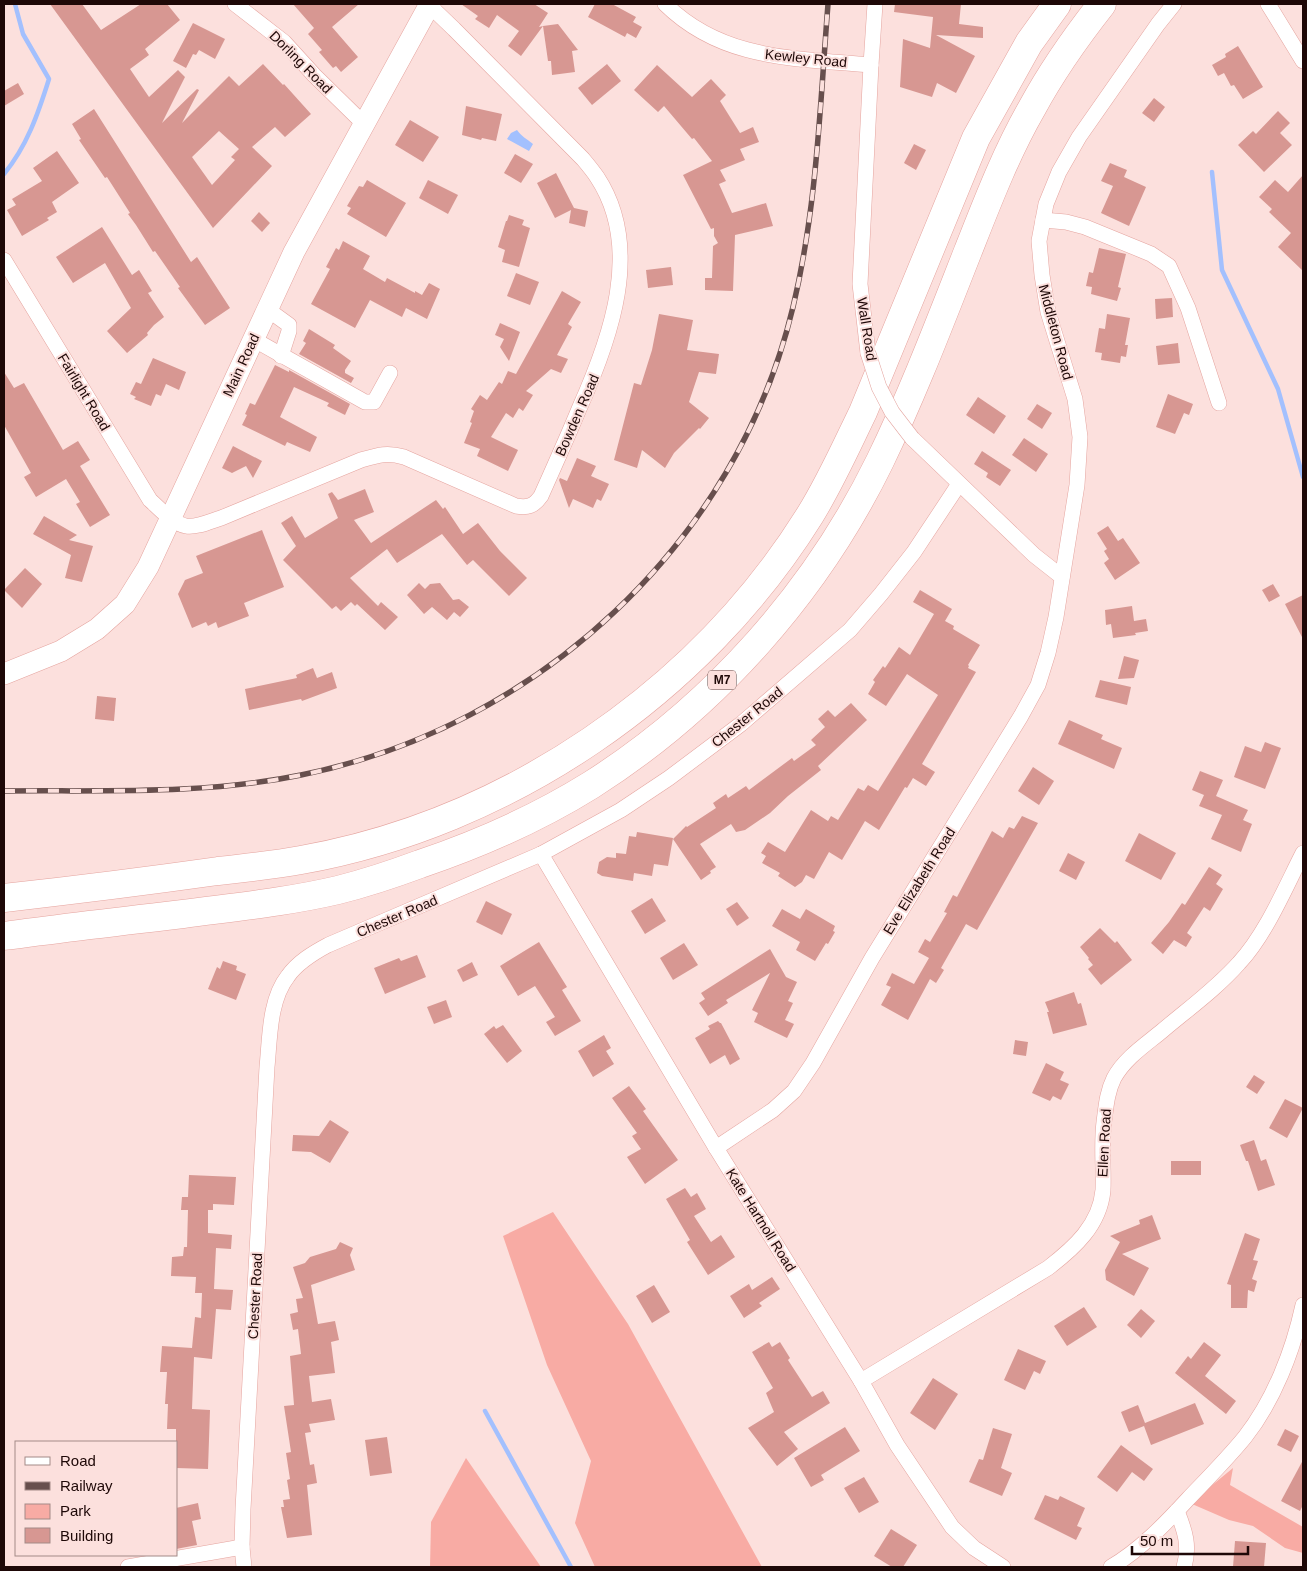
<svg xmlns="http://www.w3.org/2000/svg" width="1307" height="1571" font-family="Helvetica,sans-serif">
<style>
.green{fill:#f8aba4}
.water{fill:#a3c0fe}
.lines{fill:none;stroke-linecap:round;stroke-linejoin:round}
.stream{stroke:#a3c0fe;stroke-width:4.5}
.building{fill:#d79792;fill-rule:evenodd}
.minor-casing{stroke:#e5a49f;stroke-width:16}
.secondary-casing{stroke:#e5a49f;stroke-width:22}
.motorway-casing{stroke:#e5a49f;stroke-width:29}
.minor{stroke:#fff;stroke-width:15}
.secondary{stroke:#fff;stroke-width:21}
.motorway{stroke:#fff;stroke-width:28}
.rail-casing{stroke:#674f4d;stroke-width:5.5}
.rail{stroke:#fce0dd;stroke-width:4;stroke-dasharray:11;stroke-linecap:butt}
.minor-bridge-casing{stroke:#e5a49f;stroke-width:16;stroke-linecap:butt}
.minor-bridge{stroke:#fff;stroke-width:15}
.labels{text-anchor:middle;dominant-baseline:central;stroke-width:4;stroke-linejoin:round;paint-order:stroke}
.shield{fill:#fce0dd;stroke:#614947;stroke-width:1}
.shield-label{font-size:12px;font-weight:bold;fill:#1e0807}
.street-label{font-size:14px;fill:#1e0807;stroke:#fce0dd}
</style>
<rect width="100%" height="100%" fill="#fce0dd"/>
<g class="green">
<polygon points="553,1212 628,1324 762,1567 595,1567 575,1523 591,1461 547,1365 503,1236"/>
<polygon points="466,1458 541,1567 430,1567 431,1522"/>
<polygon points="1233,1468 1230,1485 1303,1527 1303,1553 1285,1548 1253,1526 1229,1520 1192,1504 1205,1491"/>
</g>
<path class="water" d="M517 130C521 136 527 139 533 144L529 151 507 139 511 133Z"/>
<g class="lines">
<g class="stream">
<polyline points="1212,172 1222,270 1278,389 1303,477"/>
<path d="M4 174C27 146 38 114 49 79L23 34 15 4"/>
<polyline points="485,1411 571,1567"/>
</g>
</g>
<g class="building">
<path d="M50 4H82L101 30 141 4H167L180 20 145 49 149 55 130 69 149 97 178 70 185 77 162 123 197 89 199 90 182 123 229 76 239 86 263 64 283 85 284 84 311 114 285 137 275 127 252 147 272 166 213 228ZM219 131 239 149 231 157 235 160 212 185 192 157Z"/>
<polygon points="293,4 359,4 332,27 358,57 341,72 336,66 333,68 319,52 322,50 308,34 314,28"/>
<polygon points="461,4 534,4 548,13 539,27 543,26 521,56 508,46 519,31 497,15 489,28 475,19 478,16"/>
<polygon points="595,4 612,4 636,17 633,22 642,27 636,38 627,33 625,37 588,17"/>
<polygon points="895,4 961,4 959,24 983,27 983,38 936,35 975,56 956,93 937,83 932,97 900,87 903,39 930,48 933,17 894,12"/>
<polygon points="193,23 225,39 215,59 199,50 196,55 193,54 186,68 173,61"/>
<polygon points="558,24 578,50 572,51 575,72 552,75 551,61 548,61 543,26"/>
<polygon points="1238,46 1263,87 1243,99 1234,85 1231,86 1224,73 1218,76 1212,65 1226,57 1225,54"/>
<polygon points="607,64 621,81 592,105 578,88"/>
<polygon points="657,65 692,97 711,79 726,95 720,101 740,133 753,127 759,142 740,149 745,160 720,170 726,181 719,184 732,213 766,203 773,226 735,235 733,291 705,290 705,278 712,278 713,246 718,243 714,236 714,228 711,229 683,175 712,161 694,138 692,139 664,106 658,112 634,90"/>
<polygon points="18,83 24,94 4,106 4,91"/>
<polygon points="1154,98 1165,107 1154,122 1142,113"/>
<polygon points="466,106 502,114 496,141 482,138 481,140 462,135"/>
<polygon points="94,109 191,262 197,257 230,308 205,325 178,288 180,287 155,251 153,252 136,225 128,214 130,213 107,177 105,178 79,140 81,139 72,124"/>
<polygon points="1278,111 1290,123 1280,133 1292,145 1264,172 1238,145 1253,131 1256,134"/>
<polygon points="410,120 439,137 423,162 395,145"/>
<polygon points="914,144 926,150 916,170 904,163"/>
<polygon points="57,151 79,183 52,202 57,212 47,218 49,220 22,236 7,210 16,205 12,199 42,181 33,168"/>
<polygon points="515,154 533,164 521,183 504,173"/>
<polygon points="1110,163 1127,170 1124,177 1146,187 1129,226 1101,213 1113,186 1101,181"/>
<polygon points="556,173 574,208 588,211 585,227 569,223 571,210 555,218 537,183"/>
<polygon points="1303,175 1303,271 1278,247 1291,233 1269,212 1272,209 1259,197 1275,180 1288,192"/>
<polygon points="367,180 406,203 386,237 347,214 351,208 347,206 359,186 363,187"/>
<polygon points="428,180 458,195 448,214 419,198"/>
<polygon points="259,212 270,223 262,232 251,221"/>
<polygon points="509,215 524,220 522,225 530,228 519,267 502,262 505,250 498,247 506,221 507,221"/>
<polygon points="102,227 132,275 139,270 152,291 148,293 164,317 154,325 147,333 148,335 127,353 107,331 131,308 105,263 73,283 56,257"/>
<polygon points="343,241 370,256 363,269 385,282 387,278 415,293 415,291 422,295 429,283 440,289 427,319 406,308 402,317 370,300 355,328 311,304 330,269 326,267 336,248 339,250"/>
<polygon points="1099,248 1126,254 1118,287 1121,288 1117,301 1091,294 1092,287 1086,286 1089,272 1093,273"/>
<polygon points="671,267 673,285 648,288 646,270"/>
<polygon points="516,273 539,282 530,305 507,296"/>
<polygon points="562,291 581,302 568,324 572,327 557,355 568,359 561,373 551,369 526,391 533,395 523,411 519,408 513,418 506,413 491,437 518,450 508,471 477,456 480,449 464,443 472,423 470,422 474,411 471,409 480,395 487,400 499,382 502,384 508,371 516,374"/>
<polygon points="1172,298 1173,317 1156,319 1155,299"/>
<polygon points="659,314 693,320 687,350 719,354 716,374 699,372 689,402 709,418 700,429 699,428 674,453 665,468 642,450 637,468 614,460 634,383 641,385 652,350"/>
<polygon points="1107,314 1130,318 1125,345 1128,345 1126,357 1121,356 1120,363 1101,360 1102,353 1095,352 1099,328 1105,329"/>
<polygon points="500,323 520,332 509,361 500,347 504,339 495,335"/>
<polygon points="309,329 335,345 333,348 351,361 345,370 345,373 354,378 351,383 299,354 306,343 303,341"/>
<polygon points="1178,343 1180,363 1158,365 1156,346"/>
<polygon points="153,358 186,372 179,390 166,384 161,396 156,394 151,406 134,399 136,397 130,394 136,382 141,384"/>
<polygon points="275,365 289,372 289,370 350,404 345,415 327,406 329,403 294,387 280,417 317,437 310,452 287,442 285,446 242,425 247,415 245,414 250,403 255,405"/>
<polygon points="4,372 14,388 24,383 63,450 78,441 90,460 80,466 110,515 90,527 76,504 80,502 66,479 36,497 24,477 31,473 4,425"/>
<polygon points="1168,394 1193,404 1189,415 1184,413 1175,434 1156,427"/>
<polygon points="978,397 1006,416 994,434 966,415"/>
<polygon points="1037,404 1052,413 1042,429 1027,419"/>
<polygon points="1024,438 1048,454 1036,472 1012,455"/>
<polygon points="233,446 262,461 253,478 246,466 232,473 222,468"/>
<polygon points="982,451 1011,470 1000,486 986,477 988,473 974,464"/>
<polygon points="577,458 596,466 591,476 609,484 601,501 597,499 593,508 573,499 569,508 559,480 560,478 567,481"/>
<polygon points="365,489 374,512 354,520 371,543 436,500 443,509 445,507 463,534 478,523 500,551 527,578 509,596 473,560 467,565 442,534 397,563 387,549 350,578 378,606 381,602 398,617 385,630 357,604 355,606 351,602 341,611 336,606 332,609 283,560 296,546 281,523 292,516 305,538 338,518 328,494 332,492 338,500"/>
<polygon points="44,516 77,535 69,540 93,546 82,582 65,578 71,555 33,534"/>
<polygon points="1108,526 1118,541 1123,538 1140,563 1115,580 1104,563 1109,559 1104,551 1107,549 1097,533"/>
<polygon points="262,530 284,587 244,603 249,616 218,628 216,622 208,626 206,622 192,628 178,594 185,580 203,573 196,556"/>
<polygon points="25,568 42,584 22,608 4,590"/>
<polygon points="419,583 425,589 430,584 440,583 453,600 459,599 469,607 460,617 454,612 447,620 432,607 424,614 407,595"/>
<polygon points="1273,584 1280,596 1269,602 1262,590"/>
<polygon points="920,590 952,609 945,621 954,626 953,629 980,645 968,665 969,666 968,668 976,672 922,764 935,772 926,786 913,778 907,788 905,787 879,830 865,821 842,860 829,852 814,879 806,875 802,882 795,887 778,876 780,873 762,863 766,856 761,853 768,842 785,852 811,810 828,821 831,816 838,820 858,788 864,791 868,785 878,791 938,695 907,674 886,706 868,694 875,682 873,680 883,666 885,668 899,647 910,655 934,614 913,602"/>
<polygon points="1303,595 1303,639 1285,604"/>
<polygon points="1132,606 1134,621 1146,619 1148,631 1135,633 1136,635 1113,638 1111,624 1106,625 1105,610"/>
<polygon points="1124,656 1139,660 1134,678 1118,679"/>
<polygon points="313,668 317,678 332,672 337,688 302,701 301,699 249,710 245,689 297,678 296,675"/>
<polygon points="1100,680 1131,687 1127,705 1095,697"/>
<polygon points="97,696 116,698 114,721 95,719"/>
<polygon points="851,703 867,720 818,766 821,770 788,796 770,813 745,830 736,832 731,824 700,844 716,867 710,871 711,873 701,880 673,839 686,826 687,827 716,808 713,803 726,794 728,798 746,786 749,790 792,758 794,761 816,745 811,740 825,727 818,719 828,710 835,717"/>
<polygon points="1069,720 1103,735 1101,739 1122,748 1114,769 1058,744"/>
<polygon points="1265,742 1281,748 1265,789 1234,777 1245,746 1261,752"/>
<polygon points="1033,767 1054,781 1039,805 1018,791"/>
<polygon points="1200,771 1223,780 1216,796 1248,810 1243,820 1252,824 1241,852 1211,839 1222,815 1199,806 1204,795 1192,790"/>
<polygon points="1022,816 1038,823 977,930 966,924 941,968 944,970 936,983 930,979 908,1020 881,1005 891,987 886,985 892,973 914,984 929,958 918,952 925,939 930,942 947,913 944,912 953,895 957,897 992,831 1003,838 1009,827 1014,829"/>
<polygon points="637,832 673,838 668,866 654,864 652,876 634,873 633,881 602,876 597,873 599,862 607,857 616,858 616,853 626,854 629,836 636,837"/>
<polygon points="1139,833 1176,853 1161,880 1125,861"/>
<polygon points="1068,853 1085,862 1076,880 1059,871"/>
<polygon points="1209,867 1222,875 1216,884 1223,889 1210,911 1204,907 1187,933 1192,937 1186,947 1174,940 1163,954 1151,943 1169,922 1182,903 1185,905"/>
<polygon points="652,898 666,921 645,934 631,911"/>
<polygon points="486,901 512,914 502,935 476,922"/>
<polygon points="737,902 749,918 737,926 726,909"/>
<polygon points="782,909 800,919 806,909 835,926 833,931 835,932 828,944 826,943 815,961 796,950 800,942 772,926"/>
<polygon points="1100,928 1115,943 1117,941 1132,960 1101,985 1088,969 1093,965 1088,959 1089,958 1080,947"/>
<polygon points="539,942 567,987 562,990 581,1021 555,1036 546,1022 555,1017 535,986 518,996 500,966"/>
<polygon points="684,943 698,965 673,980 660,958"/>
<polygon points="770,949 786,977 797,982 788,1001 793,1003 785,1020 794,1024 787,1038 754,1022 758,1013 752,1010 770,973 726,1000 728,1003 708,1016 699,1003 705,999 701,993"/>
<polygon points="417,955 426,977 385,994 374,968 399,958 401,961"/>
<polygon points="223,961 237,966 236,970 246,974 236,1000 208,989 217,967 220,969"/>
<polygon points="472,962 478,975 463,982 457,970"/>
<polygon points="1074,992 1078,1004 1081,1003 1087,1025 1053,1034 1047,1012 1049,1012 1045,1002"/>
<polygon points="446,1000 452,1017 434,1024 427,1007"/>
<polygon points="718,1021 720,1023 721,1023 740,1059 730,1065 725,1055 710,1064 695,1038 710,1029 708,1026"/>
<polygon points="503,1025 522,1051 507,1063 484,1034 494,1026 496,1029"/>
<polygon points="604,1035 611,1048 606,1051 614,1064 593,1077 578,1051"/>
<polygon points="1015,1040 1028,1042 1026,1056 1013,1054"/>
<polygon points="1046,1063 1064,1072 1060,1080 1069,1084 1061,1100 1053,1096 1050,1101 1032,1093"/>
<polygon points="1254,1075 1265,1082 1257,1094 1246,1087"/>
<polygon points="629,1086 646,1109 643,1111 678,1160 645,1184 627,1157 641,1149 632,1136 637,1133 612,1098"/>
<polygon points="1285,1099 1303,1108 1287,1138 1269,1128"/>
<polygon points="330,1120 349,1132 330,1163 311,1152 292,1151 293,1135 319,1136"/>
<polygon points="1254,1140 1261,1161 1266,1159 1275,1185 1258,1191 1248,1161 1246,1161 1240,1145"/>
<rect x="1171" y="1161" width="30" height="14"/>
<polygon points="189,1175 236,1177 234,1205 213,1204 213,1210 208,1210 208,1233 232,1235 231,1249 216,1248 214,1289 233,1290 231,1310 216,1309 212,1359 194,1357 192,1409 210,1410 208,1469 176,1468 176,1429 167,1429 168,1404 165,1404 167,1372 160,1372 162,1346 192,1348 195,1317 201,1318 202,1293 195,1293 196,1277 171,1276 172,1257 183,1256 184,1247 187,1247 188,1210 181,1210 182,1197 188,1197"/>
<polygon points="685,1188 691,1197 697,1193 706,1209 694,1216 711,1242 721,1235 735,1257 708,1275 687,1242 690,1240 666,1199"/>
<polygon points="1152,1215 1161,1239 1122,1254 1149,1268 1134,1296 1106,1280 1105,1270 1120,1242 1110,1236 1140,1224 1139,1220"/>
<polygon points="1245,1233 1260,1239 1253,1260 1258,1261 1252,1279 1257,1281 1254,1292 1248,1290 1247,1308 1231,1308 1231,1285 1227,1284"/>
<polygon points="340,1242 353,1248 350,1255 355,1270 311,1285 318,1324 335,1321 339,1340 331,1342 335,1373 309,1376 312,1402 331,1399 335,1420 309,1424 311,1432 305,1433 310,1465 314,1464 317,1483 307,1485 312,1535 287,1538 281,1507 284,1507 283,1500 290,1499 287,1480 290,1479 286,1453 291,1452 284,1406 294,1405 290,1356 301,1354 298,1329 293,1330 290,1314 298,1312 296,1299 303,1298 293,1267 305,1263 310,1257 336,1249"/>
<polygon points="772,1277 780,1289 759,1303 762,1306 744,1318 730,1296 749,1284 752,1290"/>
<polygon points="654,1285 670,1312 652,1323 636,1296"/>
<polygon points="1084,1307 1097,1327 1067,1346 1054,1326"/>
<polygon points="1141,1309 1155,1321 1141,1338 1127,1325"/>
<polygon points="769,1342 772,1347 780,1342 790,1358 788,1360 812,1397 823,1391 830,1403 784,1432 798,1449 777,1466 748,1428 774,1412 766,1393 773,1388 752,1352"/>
<polygon points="1204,1342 1221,1355 1205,1376 1236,1401 1226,1414 1175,1373 1188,1356 1191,1359"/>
<polygon points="1018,1349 1046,1361 1040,1374 1034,1371 1025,1390 1004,1380"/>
<polygon points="933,1378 958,1394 935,1430 910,1413"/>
<polygon points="1195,1403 1204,1424 1151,1445 1144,1426 1129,1432 1121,1412 1138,1405 1145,1423"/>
<polygon points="845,1427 860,1451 821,1475 824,1480 811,1487 794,1458"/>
<polygon points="993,1428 1012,1434 1001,1468 1012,1473 1002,1496 969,1482 979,1459 983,1460"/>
<polygon points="1285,1429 1299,1436 1291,1452 1277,1445"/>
<polygon points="387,1437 392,1473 370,1476 365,1440"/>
<polygon points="1121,1445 1153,1469 1144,1481 1132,1472 1117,1492 1097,1477"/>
<polygon points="1303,1460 1303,1505 1300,1511 1281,1501"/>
<polygon points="864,1477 879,1502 859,1513 844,1488"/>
<polygon points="1045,1495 1058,1500 1060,1496 1085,1508 1077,1526 1082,1528 1076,1540 1034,1519"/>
<polygon points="198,1503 201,1519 192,1521 197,1545 176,1549 176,1508"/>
<polygon points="891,1529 917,1545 903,1567 892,1567 874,1556"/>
<polygon points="1235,1541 1266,1543 1264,1567 1233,1567"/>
</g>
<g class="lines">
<g class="minor-casing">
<g id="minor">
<polyline points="235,4 284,42 314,75 363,123"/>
<path d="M665 4C723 61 796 58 871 65"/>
<polyline points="1268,4 1303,61"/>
<polyline points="1043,220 1066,222 1085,227 1151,254 1169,266 1188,308 1219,403"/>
<path d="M4 260 150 500C160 509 172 523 186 526 196 528 211 521 221 518L361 460C378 455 387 452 404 457L516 506C528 508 534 506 541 496 554 467 567 438 579 409 610 340 644 248 597 177 593 171 588 165 583 159L454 29 429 5"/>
<polyline points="267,309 289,325 289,331 281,356"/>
<polyline points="253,339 365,402 374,402 390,373"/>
<polyline points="868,353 860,284 871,65 875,4"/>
<polyline points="912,438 1034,555 1062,577"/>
<polyline points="541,854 716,1148 861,1381 897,1445 952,1527 974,1548 1003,1567"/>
<polyline points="716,1148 773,1110 794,1091 813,1063 872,958 1021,716 1038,685 1048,653 1056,617 1077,485 1080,437 1075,399 1048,312 1042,275 1039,241 1046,204 1059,172 1079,137 1158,24 1174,4"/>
<path d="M861 1381 1048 1268C1074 1248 1100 1225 1103 1190 1104 1168 1101 1145 1104 1122 1106 1107 1107 1092 1114 1078 1125 1058 1145 1045 1162 1031 1188 1009 1216 989 1239 963 1266 934 1285 888 1303 853"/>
<path d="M1177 1511C1185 1531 1190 1546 1184 1567"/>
<polyline points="128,1567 242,1547"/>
<path d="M244 1567 242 1547 243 1509 267 1067C270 1038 269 1000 288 976 298 962 313 953 328 945L541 854 621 810 669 778 741 724 850 630 881 594 914 552 959 484"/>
<path d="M1111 1567C1140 1550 1165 1524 1188 1499 1207 1479 1227 1459 1245 1437 1274 1400 1293 1351 1303 1305"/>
</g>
</g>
<g class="secondary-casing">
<polyline id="secondary" points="4,674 61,651 97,629 125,604 148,567 294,252 430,4"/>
</g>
<g class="motorway-casing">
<g id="motorway">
<path d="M4 898C75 890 147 881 218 871 246 868 274 865 301 860 508 823 699 693 810 515 830 483 846 447 863 412L976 138 1029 43 1057 4"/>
<path d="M4 936C63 928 123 921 183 914 235 907 287 902 338 890 366 883 393 874 420 864 479 844 538 818 591 785 714 707 816 592 880 461 913 393 940 322 968 251 987 203 1006 153 1032 108 1052 71 1076 37 1102 4"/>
</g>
</g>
<use href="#minor" class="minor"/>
<use href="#secondary" class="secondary"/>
<use href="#motorway" class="motorway"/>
<g class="rail-casing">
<path id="rail" d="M4 791C103 790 204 795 301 775 538 727 737 543 793 307 817 207 820 105 828 4"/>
</g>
<use href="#rail" class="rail"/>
<g class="minor-bridge-casing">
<polyline id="minor-bridge" points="868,353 879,387 892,412 912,438"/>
</g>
<use href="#minor-bridge" class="minor-bridge"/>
</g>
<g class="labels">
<rect class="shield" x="708" y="670.5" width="28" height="19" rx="4"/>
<g class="shield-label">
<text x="722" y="680">M7</text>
</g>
<g class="street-label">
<text transform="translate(806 58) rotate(6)">Kewley Road</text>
<text transform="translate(301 62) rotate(45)">Dorling Road</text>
<text transform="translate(867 329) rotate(81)">Wall Road</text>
<text transform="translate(1056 332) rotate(75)">Middleton Road</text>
<text transform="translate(241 365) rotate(-65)">Main Road</text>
<text transform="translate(84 392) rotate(59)">Fairlight Road</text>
<text transform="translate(577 415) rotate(-66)">Bowden Road</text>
<text transform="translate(747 717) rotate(-39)">Chester Road</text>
<text transform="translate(919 881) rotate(-58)">Eve Elizabeth Road</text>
<text transform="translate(397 916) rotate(-23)">Chester Road</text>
<text transform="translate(1104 1143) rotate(-87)">Ellen Road</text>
<text transform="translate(761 1220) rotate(58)">Kate Hartnoll Road</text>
<text transform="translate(255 1296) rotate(-87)">Chester Road</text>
</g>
</g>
<rect width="1307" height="1571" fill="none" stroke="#1e0807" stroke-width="10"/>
<rect x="15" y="1441" width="162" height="115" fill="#fce0dd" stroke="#a38a87"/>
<rect x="25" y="1457" width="25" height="8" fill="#ffffff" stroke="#a38a87"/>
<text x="60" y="1466" font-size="15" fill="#1e0807">Road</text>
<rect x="25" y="1482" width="25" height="8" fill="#674f4d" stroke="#a38a87"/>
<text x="60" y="1491" font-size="15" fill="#1e0807">Railway</text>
<rect x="25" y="1504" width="25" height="15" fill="#f8aba4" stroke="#a38a87"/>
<text x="60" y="1516" font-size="15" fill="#1e0807">Park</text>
<rect x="25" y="1528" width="25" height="15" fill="#d79792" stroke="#a38a87"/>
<text x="60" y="1541" font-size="15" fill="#1e0807">Building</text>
<path d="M1132 1546v8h116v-8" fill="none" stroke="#1e0807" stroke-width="2.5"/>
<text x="1140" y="1546" font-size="15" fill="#1e0807" stroke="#fce0dd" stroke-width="4" paint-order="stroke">50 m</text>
</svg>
